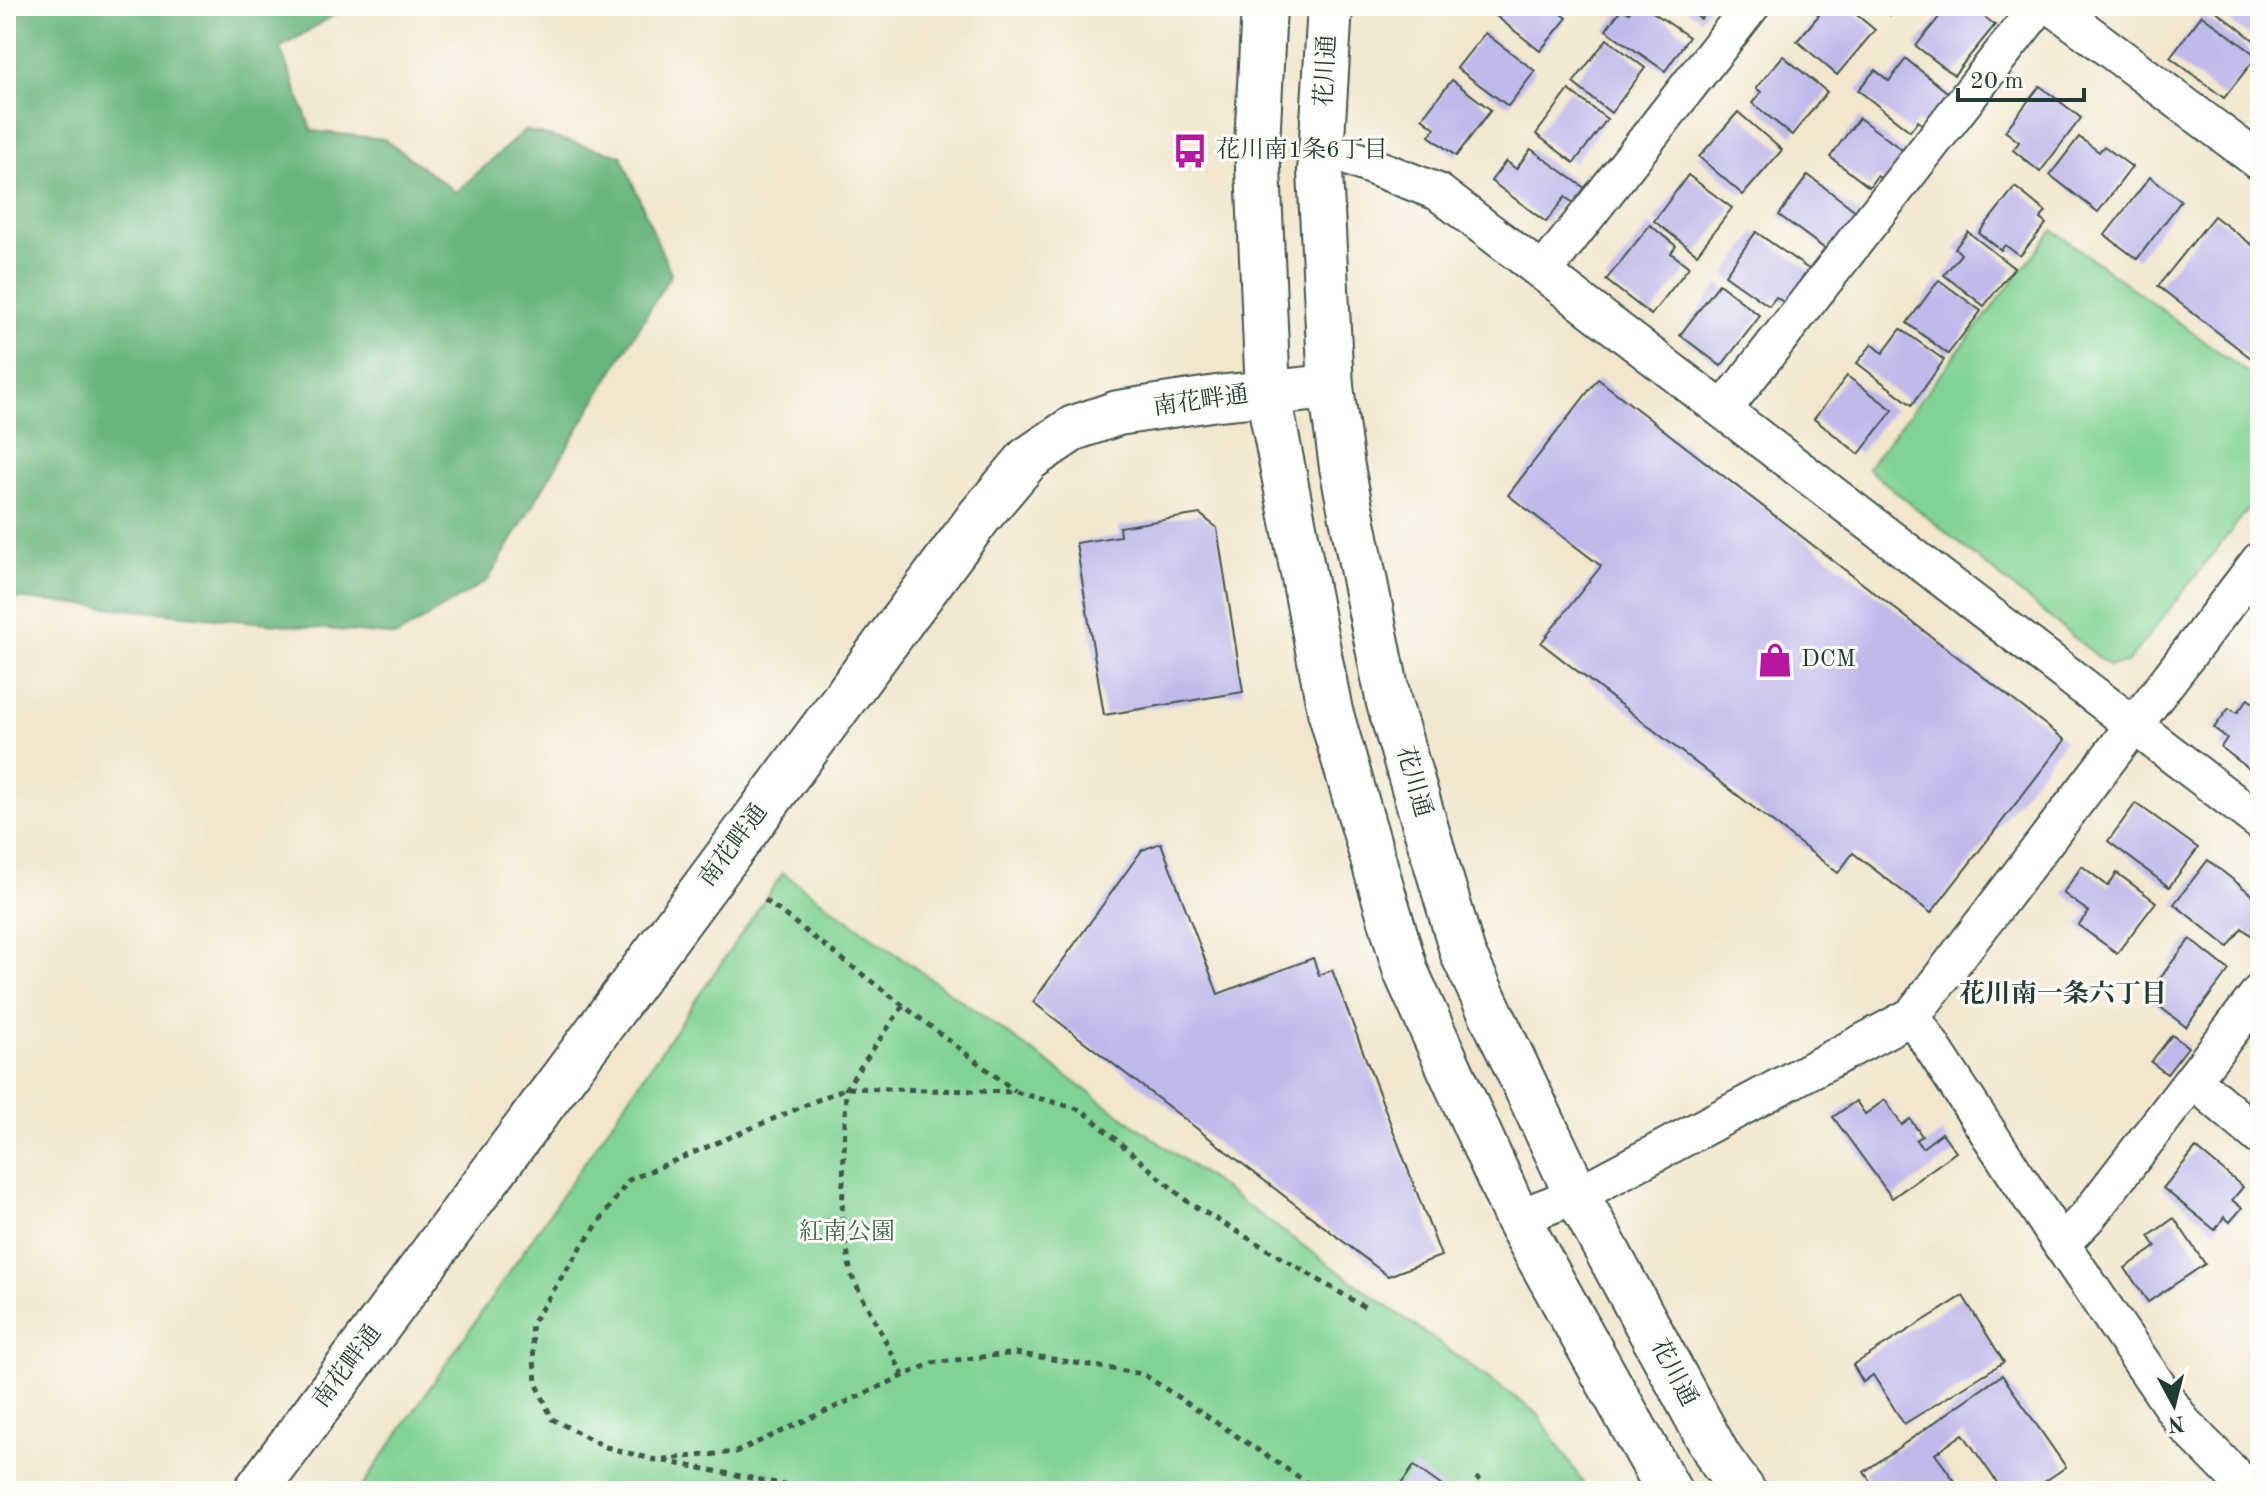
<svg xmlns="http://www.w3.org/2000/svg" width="2266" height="1497" font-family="'Old Standard TT','Noto Serif JP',serif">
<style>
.green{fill:#81d394;stroke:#508864;stroke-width:2}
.forest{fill:#68b57e;stroke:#447959;stroke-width:2}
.building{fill:#c0b9eb}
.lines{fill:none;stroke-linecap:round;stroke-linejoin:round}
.street-casing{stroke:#3f564b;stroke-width:40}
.secondary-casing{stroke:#3f564b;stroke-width:48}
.path{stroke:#3f564b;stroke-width:5;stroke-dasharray:6 6;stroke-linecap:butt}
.street{stroke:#fff;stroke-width:36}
.secondary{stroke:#fff;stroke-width:44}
.labels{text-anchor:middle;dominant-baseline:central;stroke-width:6;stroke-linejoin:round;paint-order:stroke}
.street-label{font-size:24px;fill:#1f3d34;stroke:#fdfcf7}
.poi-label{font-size:24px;fill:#1f3d34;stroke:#fdfcf7;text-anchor:start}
.park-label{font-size:24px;fill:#38624c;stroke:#fdfcf7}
.neighbourhood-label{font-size:26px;font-weight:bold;fill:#1f3d34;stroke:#fdfcf7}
</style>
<rect width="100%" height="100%" fill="#fdfcf7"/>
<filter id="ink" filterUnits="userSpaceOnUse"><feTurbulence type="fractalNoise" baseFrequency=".0125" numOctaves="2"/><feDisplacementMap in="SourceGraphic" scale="16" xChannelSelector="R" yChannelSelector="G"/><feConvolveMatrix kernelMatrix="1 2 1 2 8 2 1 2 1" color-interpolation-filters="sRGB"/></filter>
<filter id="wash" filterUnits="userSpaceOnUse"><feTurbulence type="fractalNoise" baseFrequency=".006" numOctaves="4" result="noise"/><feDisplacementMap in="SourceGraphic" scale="32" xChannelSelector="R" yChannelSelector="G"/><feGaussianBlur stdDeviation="1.8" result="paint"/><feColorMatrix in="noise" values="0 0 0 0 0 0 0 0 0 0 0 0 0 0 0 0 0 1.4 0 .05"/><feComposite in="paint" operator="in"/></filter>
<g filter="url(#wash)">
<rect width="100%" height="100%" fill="#f2e6cd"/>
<g class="green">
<polygon points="2053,230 2260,382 2260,494 2127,663 2109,666 1867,468"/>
<polygon points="783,873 1538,1414 1588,1491 359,1491"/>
</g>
<polygon class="forest" points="6,6 349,6 280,48 312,131 384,139 456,192 525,130 621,155 671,274 488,580 397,636 6,597"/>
<g id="blocks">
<g class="building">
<polygon points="1504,6 1552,6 1567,18 1540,51 1496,16"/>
<polygon points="1634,6 1644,6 1689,37 1665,71 1606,30 1622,8 1629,13"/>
<polygon points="1682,6 1709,6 1701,19"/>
<polygon points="1817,6 1846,6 1875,30 1837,75 1797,41 1819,15 1813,10"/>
<polygon points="1879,6 1898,6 1890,15"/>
<polygon points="1948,6 1970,6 1995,25 1954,75 1916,46"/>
<polygon points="2210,6 2260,6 2260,45"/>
<polygon points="2202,15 2257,56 2224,98 2170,57"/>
<polygon points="1485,33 1535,71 1508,106 1457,68"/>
<polygon points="1607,39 1645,68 1611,113 1573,83"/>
<polygon points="1783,56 1827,92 1792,135 1752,103 1761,92 1756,88"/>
<polygon points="1906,59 1952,96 1926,128 1918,121 1910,131 1858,90 1875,70 1889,81"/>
<polygon points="1452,80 1491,110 1456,156 1429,136 1435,128 1422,118"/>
<polygon points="2040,86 2081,118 2040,172 2013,150 2019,142 2005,131"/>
<polygon points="1569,90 1607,119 1574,163 1536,134"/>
<polygon points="1738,112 1782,150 1743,195 1699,157"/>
<polygon points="1859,118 1909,155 1886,183 1877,176 1869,187 1830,157"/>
<polygon points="2079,137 2099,152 2104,146 2132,167 2098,212 2050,175"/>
<polygon points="1531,149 1586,189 1575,204 1565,197 1546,222 1491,181 1506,161 1516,169"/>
<polygon points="1688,175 1732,208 1697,254 1654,221"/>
<polygon points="1808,175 1861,215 1832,254 1779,215"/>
<polygon points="2150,177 2181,201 2137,259 2105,235"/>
<polygon points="2015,187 2046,212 2040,219 2046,224 2020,256 2005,245 2001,250 1979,233"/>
<polygon points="2214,216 2260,251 2260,365 2158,286"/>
<polygon points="1650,225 1676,246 1671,253 1689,267 1651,315 1606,280"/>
<polygon points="1756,232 1810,270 1786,304 1776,297 1769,306 1725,275"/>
<polygon points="1968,232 2014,268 1984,306 1944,275 1961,254 1955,248"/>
<polygon points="1939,280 1981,311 1948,354 1907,323"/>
<polygon points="1719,284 1760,316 1721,366 1680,335"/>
<polygon points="1901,329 1944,360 1912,405 1857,363 1872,344 1883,353"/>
<polygon points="1847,376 1893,410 1859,454 1814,419"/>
<polygon points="1598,379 2065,740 1931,913 1853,853 1838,873 1541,643 1601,566 1508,495"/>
<polygon points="1200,514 1217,528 1243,692 1104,715 1076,543 1120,536 1119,527"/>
<polygon points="2248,699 2260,708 2260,762 2253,772 2221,747 2227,738 2214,728 2229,708 2237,713"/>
<polygon points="2136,803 2198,848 2169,887 2108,841"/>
<polygon points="1161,843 1218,994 1313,958 1319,975 1332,970 1441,1256 1388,1276 1033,1002 1142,850"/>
<polygon points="2208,860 2260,901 2260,936 2257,940 2242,928 2228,947 2174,904"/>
<polygon points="2082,866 2108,886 2117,873 2156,902 2117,953 2078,925 2089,912 2063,893"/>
<polygon points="2190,939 2229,970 2186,1027 2146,996"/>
<polygon points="2172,1035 2188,1047 2167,1074 2151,1062"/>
<polygon points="2260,1059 2260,1094 2248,1084 2256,1074 2251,1070"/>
<polygon points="1885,1100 1902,1125 1910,1119 1922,1136 1916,1140 1922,1148 1942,1133 1956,1152 1892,1198 1833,1117 1856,1101 1865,1114"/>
<polygon points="2196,1148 2243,1187 2232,1200 2242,1208 2230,1222 2224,1217 2215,1230 2163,1188"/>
<polygon points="2174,1218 2205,1264 2148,1302 2125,1268 2156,1247 2149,1236"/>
<polygon points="1963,1296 2004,1362 1904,1424 1873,1375 1863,1382 1853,1365"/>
<polygon points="2002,1375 2066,1467 2031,1491 2003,1491 1963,1434 1935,1454 1962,1491 1877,1491 1864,1472"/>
<polygon points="1414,1466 1442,1486 1439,1491 1396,1491"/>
</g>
</g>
</g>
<g filter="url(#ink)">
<use href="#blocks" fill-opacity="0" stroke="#3f564b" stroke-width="2"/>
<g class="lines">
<g class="street-casing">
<g id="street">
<polyline points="2052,6 2260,162"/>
<polyline points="1322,147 1438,192 2260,822"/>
<polyline points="1543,272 1751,6"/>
<polyline points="1723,410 2039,6"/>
<polyline points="1912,1016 2061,1244 2183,1423 2250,1491"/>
<polyline points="2193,1080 2260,1137"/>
<polyline points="1517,1218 1577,1195 1912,1016 2260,560"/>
<polyline points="2061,1244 2088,1216 2260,992"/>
</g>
</g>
<g class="secondary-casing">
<g id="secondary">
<polyline points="1264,6 1257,145 1268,393 1330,711 1406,972 1517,1218 1669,1491"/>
<polyline points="1330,6 1320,171 1331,387 1342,467 1389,703 1463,954 1577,1195 1719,1458 1743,1491"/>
<polyline points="256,1491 979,517 1028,459 1074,428 1118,413 1217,398 1331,387"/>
</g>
</g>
<g class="path">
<polyline points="765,900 1015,1091"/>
<polyline points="903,1006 846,1088 842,1216 851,1275 903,1375"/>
<polyline points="664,1461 817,1491"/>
<polyline points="1320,1491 1143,1374 1015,1353 932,1363 736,1452 655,1460 606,1447 552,1419 536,1382 531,1325 582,1246 629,1180 846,1088 1016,1092 1082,1110 1189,1203 1366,1308"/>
<polyline points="1470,1491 1479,1477"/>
</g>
<use href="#street" class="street"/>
<use href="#secondary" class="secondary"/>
</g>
</g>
<defs>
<g id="bus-bare" transform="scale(2.76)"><path d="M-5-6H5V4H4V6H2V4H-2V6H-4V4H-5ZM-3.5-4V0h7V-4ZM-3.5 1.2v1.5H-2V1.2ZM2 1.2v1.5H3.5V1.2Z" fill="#b5179e" stroke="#fdfcf7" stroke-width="2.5" paint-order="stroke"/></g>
<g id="shop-bare" transform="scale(2.76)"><path d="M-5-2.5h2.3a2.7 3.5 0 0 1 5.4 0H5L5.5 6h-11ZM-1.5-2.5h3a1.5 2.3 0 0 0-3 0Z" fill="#b5179e" stroke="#fdfcf7" stroke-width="2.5" paint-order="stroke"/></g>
</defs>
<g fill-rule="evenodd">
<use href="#bus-bare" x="1190" y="151"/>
<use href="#shop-bare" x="1775" y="660"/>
</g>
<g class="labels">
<g class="street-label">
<text transform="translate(1327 71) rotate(-87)">花川通</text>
<text transform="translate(1201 402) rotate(-8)">南花畔通</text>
<text transform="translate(1413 782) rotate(74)">花川通</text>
<text transform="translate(734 846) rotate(-53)">南花畔通</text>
<text transform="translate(348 1367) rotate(-53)">南花畔通</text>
<text transform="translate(1673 1373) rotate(62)">花川通</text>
</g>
<g class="poi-label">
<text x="1216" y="151">花川南1条6丁目</text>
<text x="1801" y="660">DCM</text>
</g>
<g class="park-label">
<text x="847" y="1233">紅南公園</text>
</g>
<g class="neighbourhood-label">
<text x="2063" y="995">花川南一条六丁目</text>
</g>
</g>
<rect width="2266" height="1497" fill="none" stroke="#fdfcf7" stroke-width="32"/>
<g transform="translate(2174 1405) rotate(173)" stroke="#fdfcf7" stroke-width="6" paint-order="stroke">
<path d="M0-6L14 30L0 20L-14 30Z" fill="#1f3d34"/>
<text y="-12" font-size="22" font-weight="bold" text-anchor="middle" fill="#1f3d34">N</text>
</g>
<path d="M1958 88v12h126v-12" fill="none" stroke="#1f3d34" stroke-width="4"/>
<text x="1970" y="88" font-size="24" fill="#1f3d34" stroke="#fdfcf7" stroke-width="6" paint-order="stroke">20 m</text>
</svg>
